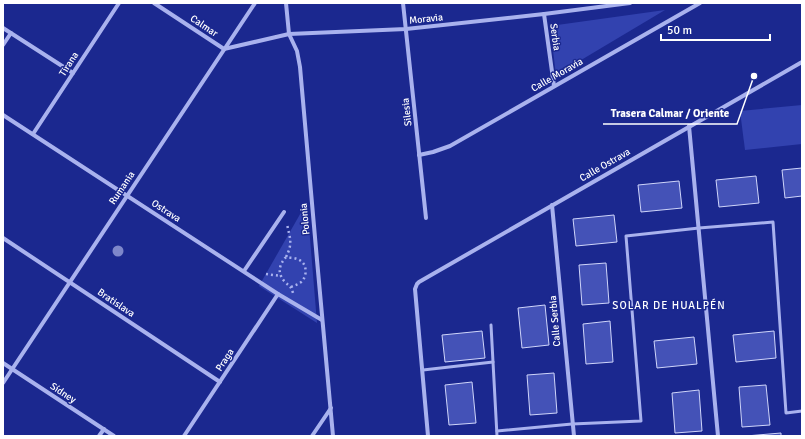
<svg xmlns="http://www.w3.org/2000/svg" width="805" height="439" font-family="Signika,sans-serif">
<style>
.green{fill:#3242af}
.building{fill:#4452b7;stroke:#cfd5fa}
.lines{fill:none;stroke-linecap:round;stroke-linejoin:round}
.path{stroke:#a9b2ee;stroke-width:2.5;stroke-dasharray:2 3;stroke-linecap:butt}
.service{stroke:#a9b2ee;stroke-width:3}
.minor{stroke:#a9b2ee;stroke-width:4}
.tree{fill:#7e87ca}
.labels{text-anchor:middle;dominant-baseline:central;stroke-width:3;stroke-linejoin:round;paint-order:stroke}
.street-label{font-size:10px;fill:#fff;stroke:#1b288f}
.neighbourhood-label{font-size:11px;letter-spacing:1px;fill:#fff;stroke:#1b288f}
.leader{fill:none;stroke:#fff;stroke-width:1.5}
.callout-dot{fill:#fff;stroke:#1b288f;stroke-width:1.5}
.callout-label{font-size:11px;text-anchor:middle;font-weight:bold;fill:#fff;stroke:#1b288f;stroke-width:3;stroke-linejoin:round;paint-order:stroke}
</style>
<rect width="100%" height="100%" fill="#1b288f"/>
<g class="green">
<polygon points="665,10 556,75 550,26"/>
<polygon points="802,105 802,144 745,150 740,111"/>
<polygon points="307,202 317,323 259,286"/>
</g>
<g class="building">
<polygon points="802,168 802,196 785,198 782,170"/>
<polygon points="756,176 759,203 719,207 716,180"/>
<polygon points="679,181 682,208 641,212 638,185"/>
<polygon points="614,215 617,242 576,246 573,219"/>
<polygon points="606,263 609,303 582,305 579,265"/>
<polygon points="545,305 549,345 522,348 518,308"/>
<polygon points="610,321 613,362 586,364 583,324"/>
<polygon points="482,331 485,358 445,362 442,335"/>
<polygon points="774,331 776,358 736,362 733,335"/>
<polygon points="694,337 697,364 657,368 654,341"/>
<polygon points="554,373 557,413 530,415 527,375"/>
<polygon points="472,382 476,423 449,425 445,385"/>
<polygon points="766,385 770,425 742,427 739,387"/>
<polygon points="699,390 702,431 675,433 672,393"/>
<polygon points="781,433 781,436 746,436"/>
</g>
<g class="lines">
<g class="path">
<path d="M286 257C293 243 290 239 287 224"/>
<polyline points="266,274 281,276"/>
<path d="M291 287C295 285 300 284 302 281 307 276 307 265 301 261 297 258 290 257 285 258 279 266 277 273 285 282 290 287 291 286 293 293"/>
</g>
<g class="service">
<polyline points="491,325 497,436"/>
<polyline points="423,370 493,362"/>
<polyline points="497,431 572,424 641,421 626,236 699,228 773,222 786,413 802,411"/>
</g>
<g class="minor">
<polyline points="154,3 224,49 289,34 406,29 544,14 630,3"/>
<polyline points="286,3 289,34 297,51 300,67 317,260 333,436"/>
<polyline points="403,3 426,218"/>
<polyline points="544,14 554,86"/>
<polyline points="3,28 73,73"/>
<polyline points="3,45 11,33"/>
<polyline points="3,115 278,294 322,320"/>
<polyline points="689,126 718,436"/>
<polyline points="33,134 119,3"/>
<polyline points="419,155 433,152 450,146 700,3"/>
<polyline points="552,205 574,436"/>
<polyline points="3,238 220,382"/>
<polyline points="244,271 284,212"/>
<polyline points="3,363 114,436"/>
<polyline points="3,383 255,3"/>
<polyline points="99,436 104,429"/>
<polyline points="184,436 278,294"/>
<polyline points="312,436 331,408"/>
<polyline points="428,436 415,289 417,284 419,282 802,62"/>
</g>
</g>
<circle class="tree" cx="118" cy="251" r="5.5"/>
<g class="labels">
<g class="street-label">
<text transform="translate(426 19) rotate(-6)">Moravia</text>
<text transform="translate(204 26) rotate(34)">Calmar</text>
<text transform="translate(555 37) rotate(82)">Serbia</text>
<text transform="translate(69 64) rotate(-57)">Tirana</text>
<text transform="translate(557 75) rotate(-30)">Calle Moravia</text>
<text transform="translate(407 112) rotate(-96)">Silesia</text>
<text transform="translate(605 165) rotate(-30)">Calle Ostrava</text>
<text transform="translate(122 188) rotate(-56)">Rumania</text>
<text transform="translate(166 211) rotate(33)">Ostrava</text>
<text transform="translate(305 219) rotate(-95)">Polonia</text>
<text transform="translate(116 303) rotate(34)">Bratislava</text>
<text transform="translate(555 321) rotate(-95)">Calle Serbia</text>
<text transform="translate(225 360) rotate(-57)">Praga</text>
<text transform="translate(63 393) rotate(33)">Sídney</text>
</g>
<g class="neighbourhood-label">
<text x="669" y="305">SOLAR DE HUALPÉN</text>
</g>
</g>
<path class="leader" d="M754 76L737 124H603"/>
<circle class="callout-dot" cx="754" cy="76" r="4"/>
<g class="callout-label">
<text x="670" y="117">Trasera Calmar / Oriente</text>
</g>
<rect width="805" height="439" fill="none" stroke="#ffffff" stroke-width="8"/>
<path d="M661 34v6h109v-6" fill="none" stroke="#ffffff" stroke-width="2"/>
<text x="667" y="34" font-size="12" fill="#ffffff" stroke="#1b288f" stroke-width="3" paint-order="stroke">50 m</text>
</svg>
